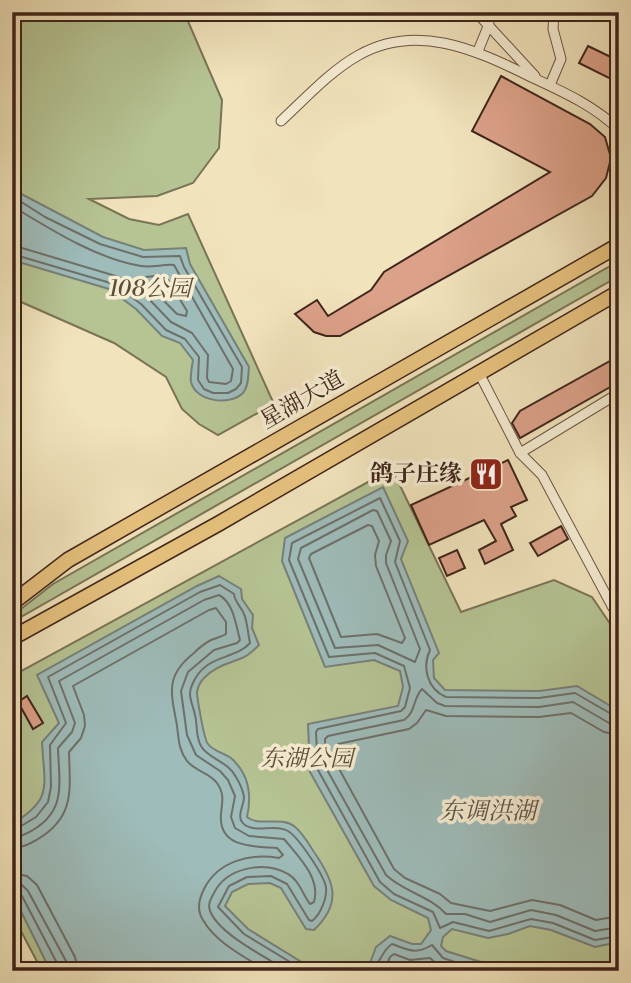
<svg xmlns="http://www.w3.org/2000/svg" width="631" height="983" font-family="'Libre Bodoni','Noto Serif SC',serif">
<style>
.green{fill:#b6c494;stroke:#7a7457;stroke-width:2}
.water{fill:#9ebcba;stroke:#78807a;stroke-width:2}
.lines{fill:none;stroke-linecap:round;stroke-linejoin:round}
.shore{stroke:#6e706a;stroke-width:2}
.building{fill:#dca189;stroke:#3f251a;stroke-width:2}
.minor-casing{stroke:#6c5442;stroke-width:11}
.primary-casing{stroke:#3f251a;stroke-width:17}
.minor{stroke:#f6edd3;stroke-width:9}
.primary{stroke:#e8c27e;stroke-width:14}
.labels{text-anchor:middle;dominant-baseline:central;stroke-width:7;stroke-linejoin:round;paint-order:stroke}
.park-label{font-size:23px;font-style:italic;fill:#5d4d38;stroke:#f6edd3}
.street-label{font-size:23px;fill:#3f251a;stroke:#f6edd3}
.poi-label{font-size:23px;font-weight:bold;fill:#3f251a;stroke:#f6edd3;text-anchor:end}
.water-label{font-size:24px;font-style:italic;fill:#5c524a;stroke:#f6edd3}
</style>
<rect width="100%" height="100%" fill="#f1e3bc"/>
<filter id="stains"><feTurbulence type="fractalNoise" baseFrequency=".00286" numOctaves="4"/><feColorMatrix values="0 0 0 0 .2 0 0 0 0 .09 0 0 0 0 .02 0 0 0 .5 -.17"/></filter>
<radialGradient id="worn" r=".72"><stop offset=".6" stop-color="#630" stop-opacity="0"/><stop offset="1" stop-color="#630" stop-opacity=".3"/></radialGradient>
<g class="green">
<polygon points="12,12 184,12 222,100 219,148 193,183 157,196 89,199 129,219 159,225 188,214 274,404 218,435 199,424 182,409 166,377 114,343 12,298"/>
<polygon points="619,261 619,276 12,622 12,616 53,584"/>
<polygon points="392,469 461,612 554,580 592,597 619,637 619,971 42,971 12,914 12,676"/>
</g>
<g class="water">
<path d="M12 189 103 237 144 250 186 248 190 264 249 367C248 375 249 386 243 393 230 406 196 402 191 382 190 376 192 366 193 360L180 343 162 336 136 309 109 289 12 260Z"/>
<polygon points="383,487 408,541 401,559 439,653 433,660 434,678 445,690 539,691 577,686 619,711 619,942 595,947 551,930 530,926 508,934 488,938 452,929 443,937 441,946 446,951 481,962 497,971 354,971 355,968 370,963 376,947 390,936 412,944 421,944 431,930 428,918 391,900 374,886 310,772 308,724 398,706 403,687 400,671 374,660 325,667 282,561 285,538"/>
<path d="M219 576 241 589 242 599 253 615 252 628 259 645C254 650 248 656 242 658 228 664 215 666 204 678 201 681 198 687 197 692 197 697 204 740 208 744 213 751 224 753 231 758 249 774 252 795 247 817 258 827 280 816 294 826 302 832 309 844 314 852 334 881 343 902 314 930L306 929 281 888 270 883 248 884 232 892 225 906 248 929 316 971H150L141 969 138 971H57L48 966 12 893V824C54 799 44 786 42 742L59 723 37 675 197 586Z"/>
</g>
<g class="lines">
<g class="shore">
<polyline points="12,196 45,217 100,244 143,257 180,256 184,267 242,367 241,383 236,389 228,393 213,393 204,389 198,380 199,357 185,339 166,330 141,304 114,284 12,254"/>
<path d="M12 206C50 229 97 259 141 266 152 268 163 264 174 265L233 369 231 381 226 384 209 382 207 378 208 355 192 333 171 322 147 297 119 277 12 245"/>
<polygon points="165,275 187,311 186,316 177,314 144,281 146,277"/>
<polygon points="373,510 377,511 391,541 386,555 386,563 420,649 415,662 378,645 335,648 298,559 301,548"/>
<polygon points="368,525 372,526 379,541 375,555 376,566 405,638 402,643 377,634 341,637 309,558 311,554"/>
<path d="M619 716 613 715 575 693 539 698 446 697C427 689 422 667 430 650L395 562 400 541 380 498 292 543 289 560 329 657 375 653 404 666 410 688 405 707 401 711 318 729 316 732 318 770 380 882 394 894 433 912 440 928 453 922 489 931 531 919 553 923 595 940 619 936"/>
<path d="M619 725 609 723 573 702 539 707 445 706 437 703 422 689C413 698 416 712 404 720L328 736 325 739 326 768 386 875C404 892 430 896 446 914H465L490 922 531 910 556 915 595 931 619 927"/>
<polyline points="619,735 604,732 571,713 539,717 446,716 426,710 417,723 409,729 338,744 336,748 337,765 394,869 405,878 440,894 451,903 490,911 532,900 560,905 596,920 619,916"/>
<path d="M12 829 18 828 36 817 48 802 51 787 50 745 66 723 48 677 200 592 220 585 234 594C235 603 241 606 244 614 247 620 248 634 250 643 234 661 205 653 192 685 187 696 193 704 195 715 198 726 195 735 201 746 208 759 228 761 236 777 239 782 243 791 244 797 244 805 237 815 242 822 252 835 275 823 288 831 298 837 325 876 326 888 327 899 320 915 312 921L309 920 287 884 271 876 247 877 229 886 218 907 244 934 305 971"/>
<path d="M12 838C21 837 26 834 33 830 67 810 59 782 58 748L72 732 75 723 59 681 204 600 219 595C234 603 236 626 240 640L237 643 214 650 188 672 181 691 187 735 196 755 220 771 228 780 235 796 231 817 235 828 249 836 284 839C298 856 321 878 314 902L310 904C303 895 299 880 288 874 264 860 226 868 214 893 210 900 207 906 211 913 221 935 267 958 288 971"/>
<path d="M12 848C22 848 29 844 38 839 75 817 70 790 69 752L81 738 85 726 84 715 73 686 209 610 216 608 226 622V634C221 637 216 638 211 640 205 643 199 648 194 653 167 674 170 690 176 720 179 734 177 748 187 761 195 771 210 773 217 783 225 795 222 801 221 814 218 849 255 846 277 848L283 855 279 858C250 853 218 861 204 889 199 899 196 910 203 920 216 943 245 957 267 971"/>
<polyline points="12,873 27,876 37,885 75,957 78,971"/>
<polyline points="12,883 22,885 28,891 66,961 67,971"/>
<polyline points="12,892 22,896 58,965 58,971"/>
<path d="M369 971C380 966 381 951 392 944 409 950 415 955 432 945L443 958 482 971"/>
<polyline points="384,971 390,957 394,954 410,960 430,958 439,966 455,971"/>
</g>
</g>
<g class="building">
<polygon points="588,46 619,61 619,73 615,81 579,63"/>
<polygon points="501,76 590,124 605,137 611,158 606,178 592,196 340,336 326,336 314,332 295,314 317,300 328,316 371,290 384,272 550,172 472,131"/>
<polygon points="619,356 619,382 520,438 512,423 520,411"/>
<polygon points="508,460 527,500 511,507 516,516 501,524 513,550 485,564 479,550 496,541 484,520 429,545 411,505"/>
<polygon points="561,526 568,539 538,556 530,543"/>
<polygon points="457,550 465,568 447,576 439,558"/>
<polygon points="27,696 43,723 33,729 18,702"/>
</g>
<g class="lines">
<g class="minor-casing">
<g id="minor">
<polyline points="476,12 535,76"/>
<polyline points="478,51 489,24"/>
<polyline points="550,85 561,59 553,29 554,12"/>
<path d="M281 121C305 99 330 71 359 55 416 23 474 49 527 75 559 90 594 105 619 130"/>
<polyline points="479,373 520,453 619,393"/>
<polyline points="520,453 542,475 613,608 619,610"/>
</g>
</g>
<g class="primary-casing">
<g id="primary">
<polyline points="12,603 68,560 619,245"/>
<polyline points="12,638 218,524 619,292"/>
</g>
</g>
<use href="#minor" class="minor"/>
<use href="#primary" class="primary"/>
</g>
<defs>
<g id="restaurant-square" transform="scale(1.75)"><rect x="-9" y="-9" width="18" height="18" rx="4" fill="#8f2418" stroke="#f6edd3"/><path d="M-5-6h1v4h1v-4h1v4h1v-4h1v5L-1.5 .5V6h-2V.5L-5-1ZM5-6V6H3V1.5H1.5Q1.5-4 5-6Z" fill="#fff"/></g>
</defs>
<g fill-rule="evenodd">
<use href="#restaurant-square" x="486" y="474"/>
</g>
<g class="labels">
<g class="park-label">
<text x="150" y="289">108公园</text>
<text x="307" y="759">东湖公园</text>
</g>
<g class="street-label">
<text transform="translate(302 400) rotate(-30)">星湖大道</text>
</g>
<g class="poi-label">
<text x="462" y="474">鸽子庄缘</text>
</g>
<g class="water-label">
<text x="488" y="812">东调洪湖</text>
</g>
</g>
<rect width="631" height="983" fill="none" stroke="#f1e3bc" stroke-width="42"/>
<rect x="14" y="14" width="603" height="955" fill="none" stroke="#3f251a" stroke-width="3.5"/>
<rect x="21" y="21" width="589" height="941" fill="none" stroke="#3f251a" stroke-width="2"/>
<rect width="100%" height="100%" filter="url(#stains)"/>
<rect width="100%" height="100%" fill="url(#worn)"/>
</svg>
